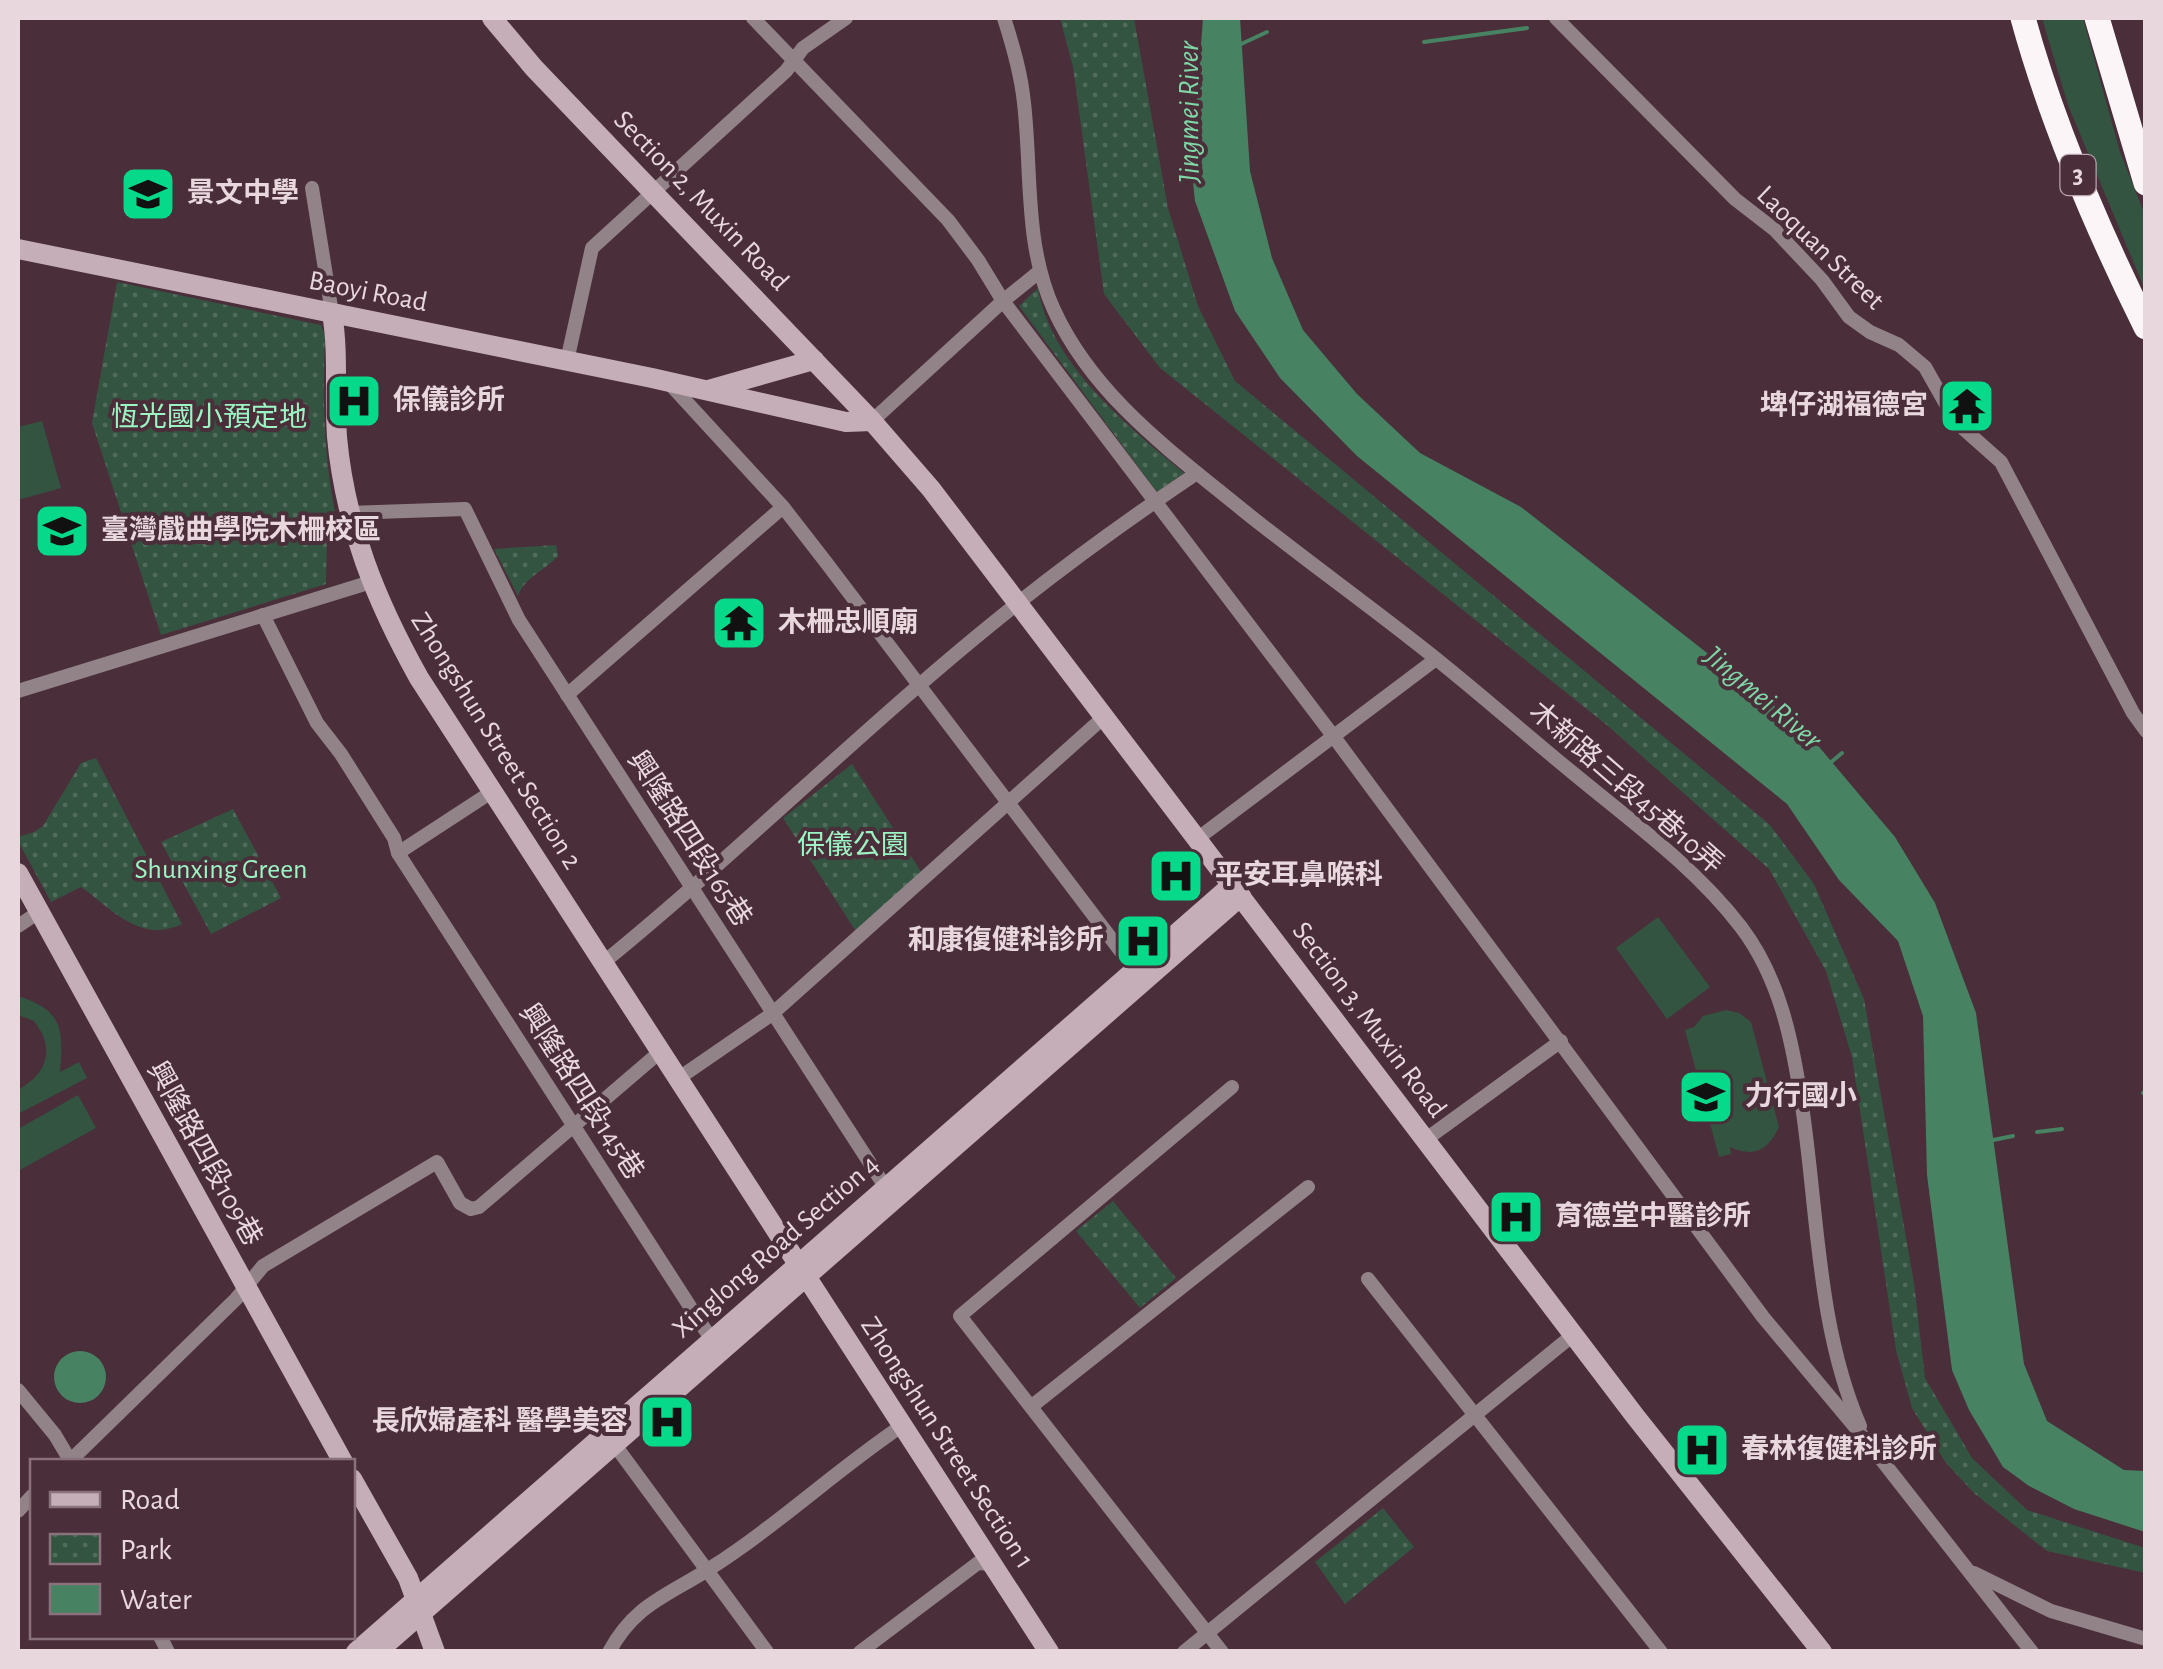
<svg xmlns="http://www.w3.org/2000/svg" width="2163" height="1669" font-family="'Alegreya Sans','Noto Sans TC',sans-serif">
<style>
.green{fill:#345442}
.park{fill:url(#park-dots)}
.water{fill:#478262}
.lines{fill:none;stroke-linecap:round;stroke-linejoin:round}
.stream{stroke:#478262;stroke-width:4}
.street{stroke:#928389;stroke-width:14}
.secondary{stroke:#c5aeb7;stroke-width:20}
.highway{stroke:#fcf5f8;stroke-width:25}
.labels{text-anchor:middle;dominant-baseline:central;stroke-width:8;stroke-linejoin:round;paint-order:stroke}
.shield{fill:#4a2e3a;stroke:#b9a4ad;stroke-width:2.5}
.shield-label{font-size:25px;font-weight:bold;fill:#e9d7de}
.poi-label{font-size:28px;font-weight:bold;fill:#e9d7de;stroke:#4a2e3a;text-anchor:start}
.street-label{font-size:28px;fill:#e9d7de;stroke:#4a2e3a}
.park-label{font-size:28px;fill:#9cf4c3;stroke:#4a2e3a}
.water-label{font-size:30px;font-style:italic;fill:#7fd6a6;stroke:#4a2e3a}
</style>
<defs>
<pattern id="park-dots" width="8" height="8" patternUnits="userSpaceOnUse" patternTransform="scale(2.5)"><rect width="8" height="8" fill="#345442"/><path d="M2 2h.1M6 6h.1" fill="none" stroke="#516c5d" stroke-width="1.8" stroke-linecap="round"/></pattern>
</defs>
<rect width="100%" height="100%" fill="#4a2e3a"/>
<g class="green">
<polygon points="2042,18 2083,18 2120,152 2145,215 2145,290 2068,105"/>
<polygon points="42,421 61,488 18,500 18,427"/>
<polygon points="1658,917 1710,987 1667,1019 1616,948"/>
<path d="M18 996C62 1010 64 1028 60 1072L79 1062 87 1078 18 1114V1090C47 1074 56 1049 34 1021L18 1015Z"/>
<path d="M1726 1010 1739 1013 1751 1022 1779 1127C1768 1150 1755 1158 1730 1147L1731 1154 1719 1157 1685 1030 1694 1027 1703 1016Z"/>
<polygon points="78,1095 96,1128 18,1171 18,1129"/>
</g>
<g class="park">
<polygon points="1060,18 1134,18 1168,208 1198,306 1235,381 1770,825 1814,884 1864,999 1914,1283 1925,1378 1972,1458 2027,1510 2145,1548 2145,1573 2047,1551 1975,1494 1946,1463 1912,1408 1896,1350 1852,1057 1826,971 1769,869 1608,726 1160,368 1104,294 1073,67"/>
<path d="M117 282 321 325 325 336C322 405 324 468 340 535L327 536 326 584 161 635 92 423Z"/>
<path d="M1038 288C1051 365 1128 426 1184 473L1157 492 1019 306Z"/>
<path d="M556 545 558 556C544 571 525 577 518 596L494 549Z"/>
<path d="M96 758 182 924C140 944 112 909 81 887L51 902 18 841V837L34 832 43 826 81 763Z"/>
<polygon points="852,764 922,873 857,933 783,818"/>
<polygon points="233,809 281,898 211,934 161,842"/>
<polygon points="1113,1201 1176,1278 1140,1308 1076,1231"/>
<polygon points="1383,1508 1414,1547 1345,1604 1315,1562"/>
</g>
<g class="water">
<polygon points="1203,18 1240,18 1250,171 1272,258 1303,330 1357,394 1420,453 1521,507 1804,729 1895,837 1935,903 1976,1013 2024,1364 2047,1421 2124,1470 2145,1471 2145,1532 2074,1509 2029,1486 2003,1467 1969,1410 1952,1370 1927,1175 1923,1016 1898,941 1839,880 1787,804 1357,456 1280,378 1235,311 1195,201 1187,126 1195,127"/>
<circle cx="80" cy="1377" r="26"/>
</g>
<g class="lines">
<g class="stream">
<polyline points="1424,42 1527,28"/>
<polyline points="1239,45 1267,32"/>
<polyline points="1830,763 1842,753"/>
<polyline points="2143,1093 2146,1091"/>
<polyline points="2037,1132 2062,1129"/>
<polyline points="1993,1140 2013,1136"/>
</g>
<g class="street">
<polyline points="753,18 948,220 978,260 1003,301 1334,737 1763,1317 1866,1440 2032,1652"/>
<path d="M1004 18C1013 46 1021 73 1024 103 1032 172 1024 245 1054 310 1094 397 1172 452 1244 511 1299 555 1356 596 1411 639 1467 682 1519 729 1573 773 1631 821 1695 867 1741 927 1779 977 1792 1039 1801 1099 1818 1207 1816 1324 1860 1426"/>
<polyline points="1556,18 1735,199 1775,230 1822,280 1849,317 1870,332 1899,345 1925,367 1956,422 2001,462 2133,713 2146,731"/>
<polyline points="312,188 332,313"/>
<polyline points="567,361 592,248 786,71 803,48 846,18"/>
<polyline points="669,383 783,507 825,561 1135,970"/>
<polyline points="872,421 1003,301 1040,271"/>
<polyline points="348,513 465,509 519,620 886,1188"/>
<polyline points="263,615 317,723 341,754 394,838 398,853 698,1319 712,1340 717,1340"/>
<polyline points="18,691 371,582"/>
<polyline points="567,695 783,507"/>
<polyline points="1197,839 1436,659"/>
<polyline points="398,853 493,791"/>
<polyline points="18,926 39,912"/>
<path d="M604 962C745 847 875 716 1018 603 1076 557 1136 514 1197 473"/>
<polyline points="679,1078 772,1014 1104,717"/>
<polyline points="1425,1140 1561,1041"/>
<polyline points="1368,1279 1661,1652"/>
<polyline points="18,1390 55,1435 71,1462"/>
<polyline points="1032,1406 1308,1187"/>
<polyline points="609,1437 767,1652"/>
<polyline points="69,1462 236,1299 263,1266 437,1162 460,1203 471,1209 479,1207 661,1051"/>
<polyline points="18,1511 32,1496"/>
<polyline points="1974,1573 2051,1611 2146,1639"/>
<polyline points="160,1636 168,1652"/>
<path d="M609 1652C635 1604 667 1596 709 1569 777 1526 836 1470 903 1425"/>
<polyline points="860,1652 978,1563 992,1564"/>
<polyline points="1184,1652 1573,1335"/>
<polyline points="1222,1652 960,1316 1232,1087"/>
</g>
<g class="secondary">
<polyline points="492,18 534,68 872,421 931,489 1635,1416 1822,1652"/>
<polyline points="18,249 652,378 846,422 872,421"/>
<path d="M332 313C339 354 334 395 337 437 345 525 376 601 419 678L1049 1652"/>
<polyline points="708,390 814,360"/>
<polyline points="18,873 343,1462"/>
<polyline points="352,1479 408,1578 435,1652"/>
<polyline points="356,1652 1232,885"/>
<polyline points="377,1652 1241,896"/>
</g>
<g class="highway">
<path d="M2023 18C2052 124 2097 228 2146 327"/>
<polyline points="2097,18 2146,183"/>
</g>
</g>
<defs>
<g id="school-square" transform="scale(2.875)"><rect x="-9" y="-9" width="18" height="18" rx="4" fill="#07d98b" stroke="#4a2e3a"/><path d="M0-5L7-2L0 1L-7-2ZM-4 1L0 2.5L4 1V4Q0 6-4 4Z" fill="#111"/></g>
<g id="hospital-square" transform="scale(2.875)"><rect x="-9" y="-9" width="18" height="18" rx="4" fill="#07d98b" stroke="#4a2e3a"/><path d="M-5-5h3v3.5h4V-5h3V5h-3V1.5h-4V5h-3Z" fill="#111"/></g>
<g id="temple-square" transform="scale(2.875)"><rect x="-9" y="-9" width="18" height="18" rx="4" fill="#07d98b" stroke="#4a2e3a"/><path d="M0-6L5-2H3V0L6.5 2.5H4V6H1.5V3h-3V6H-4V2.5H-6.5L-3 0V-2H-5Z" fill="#111"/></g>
<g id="university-square" transform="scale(2.875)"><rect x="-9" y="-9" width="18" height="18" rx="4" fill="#07d98b" stroke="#4a2e3a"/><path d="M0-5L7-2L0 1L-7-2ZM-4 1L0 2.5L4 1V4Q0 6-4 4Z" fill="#111"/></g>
</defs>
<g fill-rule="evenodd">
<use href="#school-square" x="148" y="194"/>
<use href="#hospital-square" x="354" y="401"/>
<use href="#temple-square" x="1967" y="406"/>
<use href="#university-square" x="62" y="531"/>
<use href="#temple-square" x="739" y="623"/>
<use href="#hospital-square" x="1176" y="876"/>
<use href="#hospital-square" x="1143" y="941"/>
<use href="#school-square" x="1706" y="1097"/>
<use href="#hospital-square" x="1516" y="1217"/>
<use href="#hospital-square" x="667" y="1422"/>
<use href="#hospital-square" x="1702" y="1450"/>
</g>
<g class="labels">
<rect class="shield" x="2060.5" y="155" width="35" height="40" rx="8"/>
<g class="shield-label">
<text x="2078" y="175">3</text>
</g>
<g class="poi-label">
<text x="187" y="194">景文中學</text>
<text x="393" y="401">保儀診所</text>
<text x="1928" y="406" text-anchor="end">埤仔湖福德宮</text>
<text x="101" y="531">臺灣戲曲學院木柵校區</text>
<text x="778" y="623">木柵忠順廟</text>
<text x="1215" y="876">平安耳鼻喉科</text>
<text x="1104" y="941" text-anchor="end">和康復健科診所</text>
<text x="1745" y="1097">力行國小</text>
<text x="1555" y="1217">育德堂中醫診所</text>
<text x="628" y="1422" text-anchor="end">長欣婦產科 醫學美容</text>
<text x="1741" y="1450">春林復健科診所</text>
</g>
<g class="street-label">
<text transform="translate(701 201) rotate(46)">Section 2, Muxin Road</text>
<text transform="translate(1820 248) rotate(44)">Laoquan Street</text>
<text transform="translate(368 292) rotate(11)">Baoyi Road</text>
<text transform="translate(496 741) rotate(58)">Zhongshun Street Section 2</text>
<text transform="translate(1626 788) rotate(41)">木新路三段45巷10弄</text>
<text transform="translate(689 839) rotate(57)">興隆路四段165巷</text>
<text transform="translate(1369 1020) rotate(53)">Section 3, Muxin Road</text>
<text transform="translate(581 1092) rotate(57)">興隆路四段145巷</text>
<text transform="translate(204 1154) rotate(61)">興隆路四段109巷</text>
<text transform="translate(776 1247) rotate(-41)">Xinglong Road Section 4</text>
<text transform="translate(947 1443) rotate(57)">Zhongshun Street Section 1</text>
</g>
<g class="park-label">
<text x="209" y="418">恆光國小預定地</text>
<text x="853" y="846">保儀公園</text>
<text x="221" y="870">Shunxing Green</text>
</g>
<g class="water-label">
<text transform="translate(1189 112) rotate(-90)">Jingmei River</text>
<text transform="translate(1763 698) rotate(40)">Jingmei River</text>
</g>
</g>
<rect width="2163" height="1669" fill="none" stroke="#e9d7de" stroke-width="40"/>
<rect x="30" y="1459" width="325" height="180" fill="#4a2e3a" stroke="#8a727c" stroke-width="2.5"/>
<rect x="50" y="1492" width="50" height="15" fill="#c5aeb7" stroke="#8a727c" stroke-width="2.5"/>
<text x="120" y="1509" font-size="30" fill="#e9d7de">Road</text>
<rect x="50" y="1534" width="50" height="30" fill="url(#park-dots)" stroke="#8a727c" stroke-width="2.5"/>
<text x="120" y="1559" font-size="30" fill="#e9d7de">Park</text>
<rect x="50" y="1584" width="50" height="30" fill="#478262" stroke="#8a727c" stroke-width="2.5"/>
<text x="120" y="1609" font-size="30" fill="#e9d7de">Water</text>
</svg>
